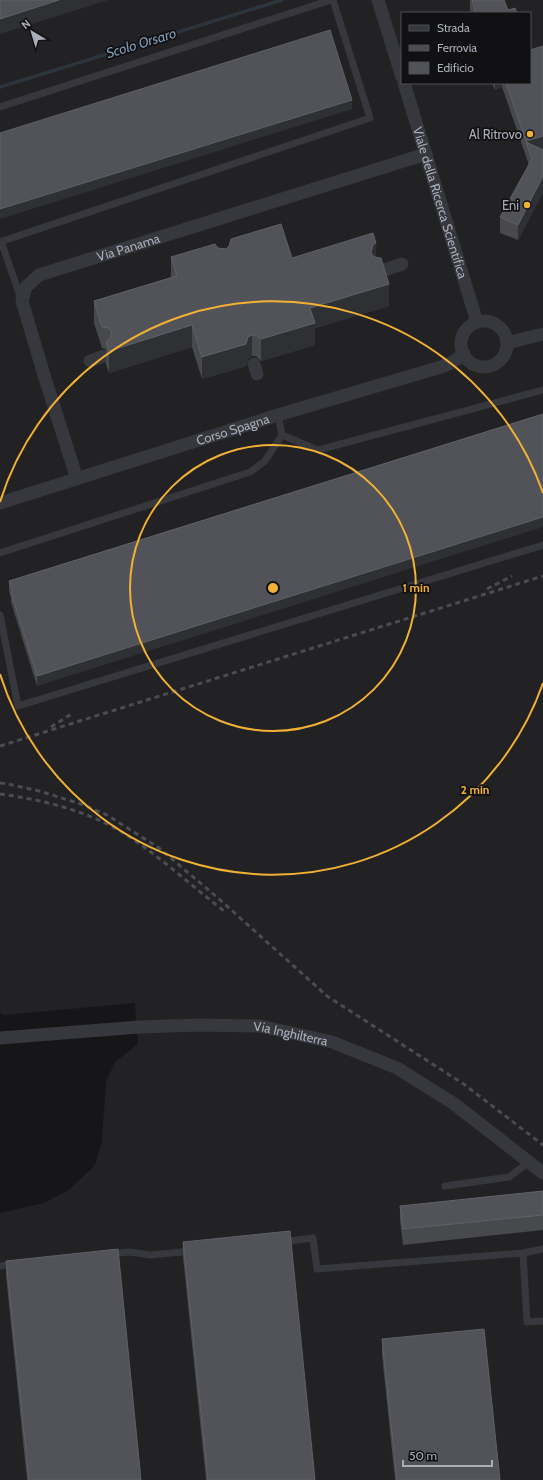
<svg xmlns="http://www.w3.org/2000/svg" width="543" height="1480" font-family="Cabin,sans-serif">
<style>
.built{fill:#222225;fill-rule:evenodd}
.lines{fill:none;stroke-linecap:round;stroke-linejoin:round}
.stream{stroke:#2c353c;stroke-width:3.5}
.lane{stroke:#37383d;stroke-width:7}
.street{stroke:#37383d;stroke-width:13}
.rail{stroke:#4a4c52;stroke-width:3;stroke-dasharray:5 4;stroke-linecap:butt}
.wall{fill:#47494d}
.shaded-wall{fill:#2f3033}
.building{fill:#525359;stroke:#5f6168}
.ring{fill:none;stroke:#f2b134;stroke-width:2}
.poi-dot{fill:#f2b134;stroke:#111113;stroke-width:1.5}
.labels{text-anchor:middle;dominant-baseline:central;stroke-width:3.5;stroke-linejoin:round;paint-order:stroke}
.poi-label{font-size:13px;fill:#a8adb8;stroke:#111113;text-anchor:end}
.street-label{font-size:13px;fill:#a8adb8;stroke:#111113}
.water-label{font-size:14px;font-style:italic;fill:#7f9bb3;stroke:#111113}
.centre{fill:#f2b134;stroke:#111113;stroke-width:2}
.ring-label{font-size:12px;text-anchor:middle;font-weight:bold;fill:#f2b134;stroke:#111113;stroke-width:3.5;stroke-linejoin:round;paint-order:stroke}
</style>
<rect width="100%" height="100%" fill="#161618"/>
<path class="built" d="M0 0H543V1480H0V1213L44 1203 70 1189 95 1165 102 1141 106 1081 116 1061 138 1044 135 1003 3 1015 0 1013ZM402 13H530V83H402Z"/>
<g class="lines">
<polyline class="stream" points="0,87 282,0"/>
<g class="lane">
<polyline points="0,107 331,0"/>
<polyline points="1,241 21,299"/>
<polyline points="0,242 370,118 333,0"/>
<polyline points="282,435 318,450 543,390"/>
<polyline points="0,553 250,472 265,461 282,435 278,415"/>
<polyline points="0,615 18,706 543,545"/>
<polyline points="445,1186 509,1177 529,1162"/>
<polyline points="282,1242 313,1238 317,1269 523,1253 543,1249"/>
<polyline points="523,1253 527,1322 543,1321"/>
<polyline points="109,1254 130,1252 150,1255 192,1251"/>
<polyline points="0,1266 15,1264"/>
</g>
<g class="street">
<polyline points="378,0 402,77"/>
<path id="s1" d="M404 83 477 322"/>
<polyline points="379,272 402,264"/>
<circle cx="484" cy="344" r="23"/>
<polyline points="507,343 543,334"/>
<polyline points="90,361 104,356"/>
<polyline points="254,364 257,374"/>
<path id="s2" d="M77 479 44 375 22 301 26 287 39 275 426 154"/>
<path id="s3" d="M0 503 278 415 441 367 451 363 464 354"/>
<path id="s4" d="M0 1038 139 1027 199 1025 260 1026 332 1042 397 1068 453 1103 543 1173"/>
</g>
<g class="rail">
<polyline points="487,589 512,576"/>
<polyline points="51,727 73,713"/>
<polyline points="0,746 543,576"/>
<polyline points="0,783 8,784 39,791 81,804 107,815 159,848 218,898 327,996 465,1085 543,1145"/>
<path d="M0 794C45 800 93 812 131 838 164 860 193 887 224 911"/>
</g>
</g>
<g class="wall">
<polygon points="470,0 504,0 508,10 517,13 471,13 470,10"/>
<polygon points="492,83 530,83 543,192 518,240 500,233 500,217 529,165 502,87 495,90"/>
<polygon points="218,248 292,258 376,257 389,306 315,328 315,345 261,361 256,356 252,356 248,359 246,366 202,379 192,347 109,373 106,364 106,349 102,348 94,323 94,301 171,277 171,257"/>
<polygon points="543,414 37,686 11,602 11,598 9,591 9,581"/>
<polygon points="543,1191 543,1230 403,1245 400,1221 400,1206"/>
<polygon points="183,1242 315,1480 206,1480 183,1257"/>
<polygon points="6,1261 141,1480 27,1480 6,1276"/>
<polygon points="382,1339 500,1480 395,1480 382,1355"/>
</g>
<g class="shaded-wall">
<polygon points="59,0 108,0 0,34 0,19"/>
<polygon points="495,83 502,83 502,87 495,90"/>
<polygon points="352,100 352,109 0,219 0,209"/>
<polygon points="543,136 543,151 526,142 526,156 526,141"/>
<polygon points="543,176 543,192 518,240 518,225"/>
<polygon points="376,243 376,264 371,253 373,245"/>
<polygon points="389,284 389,306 315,328 315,345 261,361 261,339 310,308"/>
<polygon points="192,325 192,347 109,373 109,351"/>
<polygon points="252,335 252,356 248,359 246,366 202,379 202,357 248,337"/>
<polygon points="543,517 543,527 37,686 37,676"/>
</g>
<g class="building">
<polygon points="0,0 59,0 0,19"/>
<polygon points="472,0 504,0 508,10 515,8 517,13 476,13"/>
<polygon points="330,30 352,100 0,209 0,133"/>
<polygon points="543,46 543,136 526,141 506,83 530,83 530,50"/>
<polygon points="526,142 543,150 543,176 518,225 500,217 532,159"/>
<polygon points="281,224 292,258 373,233 376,243 373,245 371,253 374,257 381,258 389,284 310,308 315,323 261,339 256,335 252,335 248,337 246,344 202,357 192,325 109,351 106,342 110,339 112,332 109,328 102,327 94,301 177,276 171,257 215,244 218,248 226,249 229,246 231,239"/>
<polygon points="543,414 543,517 37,676 11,592 13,592 9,581"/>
<polygon points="543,1191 543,1215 403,1229 400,1206"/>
<polygon points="290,1231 315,1480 208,1480 183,1242"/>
<polygon points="118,1249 141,1480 29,1480 6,1261"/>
<polygon points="484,1329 500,1480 397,1480 382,1339"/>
</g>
<g class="ring">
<circle cx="273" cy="588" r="143"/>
<path d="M543 683A286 286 0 0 1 0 674M0 502A286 286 0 0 1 543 493"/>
</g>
<g class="poi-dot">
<circle cx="530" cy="134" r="4"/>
<circle cx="527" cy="205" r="4"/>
</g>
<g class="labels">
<g class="poi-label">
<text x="522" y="134">Al Ritrovo</text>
<text x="519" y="205">Eni</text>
</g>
<g class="street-label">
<text stroke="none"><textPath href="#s1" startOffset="125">Viale della Ricerca Scientifica</textPath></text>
<text stroke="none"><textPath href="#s2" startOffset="312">Via Panama</textPath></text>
<text stroke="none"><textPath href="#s3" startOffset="244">Corso Spagna</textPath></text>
<text stroke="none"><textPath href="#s4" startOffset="292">Via Inghilterra</textPath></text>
</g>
<g class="water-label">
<text transform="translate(141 43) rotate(-17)">Scolo Orsaro</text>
</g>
</g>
<circle cx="273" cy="588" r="6" class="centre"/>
<g class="ring-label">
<text x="416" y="592">1 min</text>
<text x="475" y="794">2 min</text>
</g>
<rect x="401" y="12" width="130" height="72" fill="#111113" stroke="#4d4f55"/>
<rect x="409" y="25" width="20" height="6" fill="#37383d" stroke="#4d4f55"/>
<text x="437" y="32" font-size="12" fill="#a8adb8">Strada</text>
<rect x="409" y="45" width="20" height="6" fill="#4a4c52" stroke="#4d4f55"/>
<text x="437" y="52" font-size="12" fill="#a8adb8">Ferrovia</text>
<rect x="409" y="62" width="20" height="12" fill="#525359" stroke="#4d4f55"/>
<text x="437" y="72" font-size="12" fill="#a8adb8">Edificio</text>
<g transform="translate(32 32) rotate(322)" stroke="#111113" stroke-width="3" paint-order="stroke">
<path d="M0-3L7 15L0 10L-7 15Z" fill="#a8adb8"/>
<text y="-6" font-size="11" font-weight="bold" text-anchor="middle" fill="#a8adb8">N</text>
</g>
<path d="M403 1460v6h89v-6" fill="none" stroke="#a8adb8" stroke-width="2"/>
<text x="409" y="1460" font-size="12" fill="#a8adb8" stroke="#111113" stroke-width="3" paint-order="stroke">50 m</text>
</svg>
